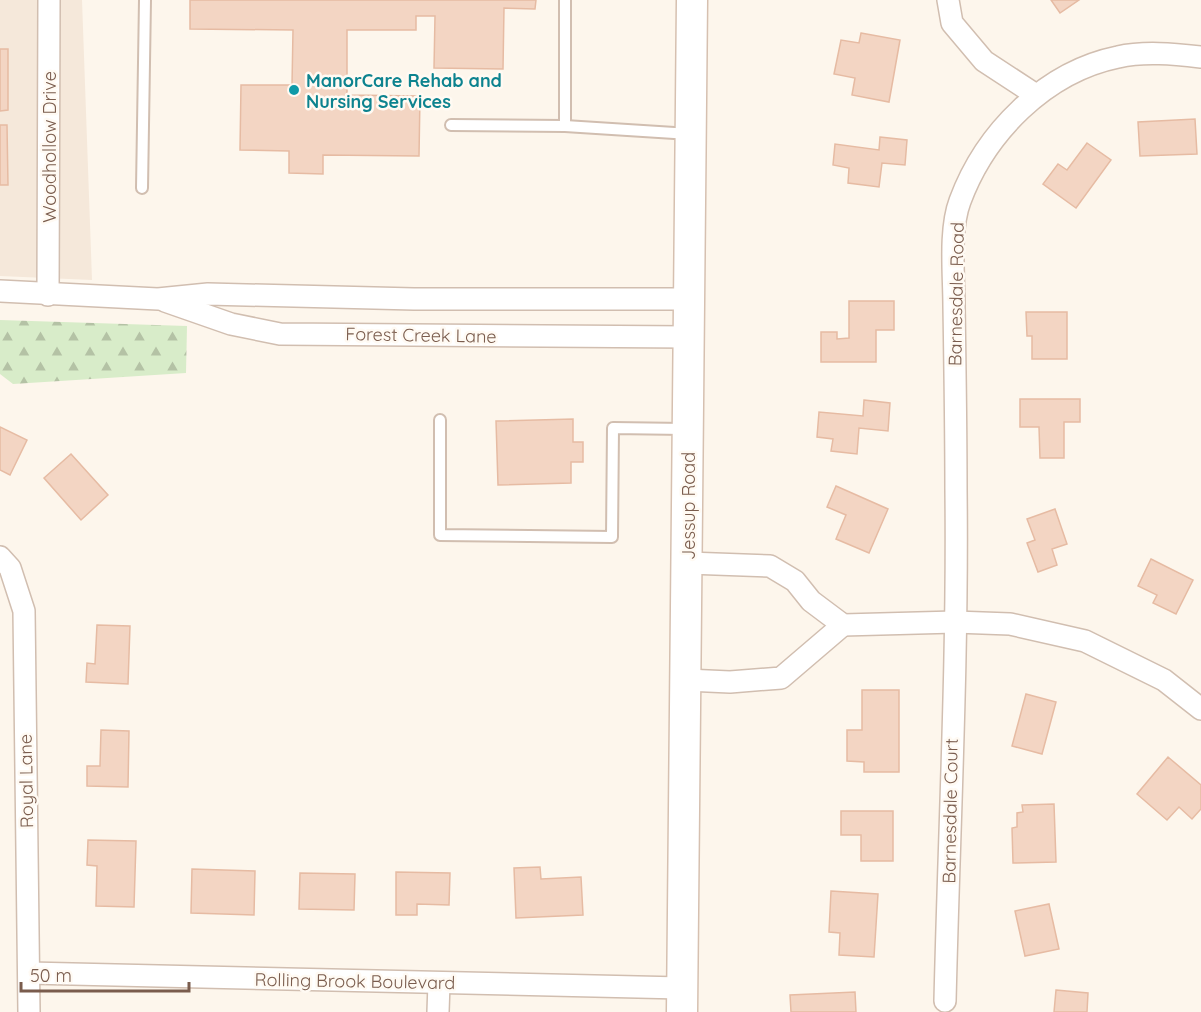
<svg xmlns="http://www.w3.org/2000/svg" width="1201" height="1012" font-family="Quicksand,sans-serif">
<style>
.residential{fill:#f5e8da}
.forest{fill:url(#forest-firs)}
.building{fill:#f3d5c3;stroke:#e6bba3;stroke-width:1.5}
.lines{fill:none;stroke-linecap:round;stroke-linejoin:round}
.lane-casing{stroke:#d1beb0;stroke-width:14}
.street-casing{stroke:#d1beb0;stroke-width:24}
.secondary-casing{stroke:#d6c0b0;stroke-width:33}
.lane{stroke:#fff;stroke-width:10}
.street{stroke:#fff;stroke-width:21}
.secondary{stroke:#fff;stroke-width:30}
.culture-dot{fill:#0f9aa8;stroke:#fffaf3;stroke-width:2}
.labels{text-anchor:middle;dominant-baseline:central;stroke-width:5;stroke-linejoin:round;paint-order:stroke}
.culture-label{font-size:18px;font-weight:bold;fill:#0d838f;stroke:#fffaf3;text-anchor:start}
.street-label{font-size:18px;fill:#7a5c4d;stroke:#fffaf3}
</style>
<defs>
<pattern id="forest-firs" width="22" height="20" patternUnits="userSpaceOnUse" patternTransform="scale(1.5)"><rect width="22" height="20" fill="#d8ecc9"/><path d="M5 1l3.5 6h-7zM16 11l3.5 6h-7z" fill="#b4c2a5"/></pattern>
</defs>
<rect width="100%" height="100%" fill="#fdf6ec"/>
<polygon class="residential" points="0,0 82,0 92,280 0,276"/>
<polygon class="forest" points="0,320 187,326 186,373 13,384 0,374"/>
<g class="building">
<polygon points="190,0 536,0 535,9 504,8 503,69 434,68 435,16 416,16 416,30 347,30 347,95 420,96 419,156 323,155 323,174 289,173 289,151 240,150 241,85 292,85 293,30 190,29"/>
<polygon points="1051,0 1079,0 1060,13"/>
<polygon points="861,33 900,40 889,102 852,95 855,78 834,74 841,40 859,43"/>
<polygon points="0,49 8,49 8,110 0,111"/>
<polygon points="1195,119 1197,154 1140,156 1138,122"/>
<polygon points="0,125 7,125 8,185 0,185"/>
<polygon points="880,137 907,140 905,165 882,163 879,187 848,183 849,168 833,165 835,144 879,150"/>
<polygon points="1087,143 1111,160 1076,208 1043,184 1058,164 1067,170"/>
<polygon points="849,301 894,301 894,330 876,330 876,362 821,362 821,332 837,332 837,339 849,338"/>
<polygon points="1026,312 1067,312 1067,359 1032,359 1032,336 1027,336"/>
<polygon points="1020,399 1080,399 1080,422 1064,422 1064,458 1040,458 1039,427 1020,427"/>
<polygon points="864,400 890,403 888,431 859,428 857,454 831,451 833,439 817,437 819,412 863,416"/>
<polygon points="573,419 573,442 583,442 583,462 571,462 571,483 498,485 496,421"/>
<polygon points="0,427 27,440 10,475 0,470"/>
<polygon points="71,454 108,495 81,520 44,478"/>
<polygon points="836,486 888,509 869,553 836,539 846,515 827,507"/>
<polygon points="1055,509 1067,544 1052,549 1057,565 1038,572 1027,543 1035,540 1027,519"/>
<polygon points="1151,559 1193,580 1176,614 1153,603 1157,595 1138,586"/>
<polygon points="97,625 130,626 128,684 86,682 87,663 95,664"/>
<polygon points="862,690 899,690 899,772 864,772 864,762 847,761 847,730 862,730"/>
<polygon points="1026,694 1056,702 1042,754 1012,746"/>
<polygon points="101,730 129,731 128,787 87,786 87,766 100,766"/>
<polygon points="1168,757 1201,785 1201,809 1192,819 1179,807 1167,820 1137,794"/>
<polygon points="1054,804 1056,862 1013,863 1012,828 1017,827 1017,813 1023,812 1022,805"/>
<polygon points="841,811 893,811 893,861 861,861 861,835 841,835"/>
<polygon points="88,840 136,841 134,907 96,906 97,866 87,865"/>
<polygon points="540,867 541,879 581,877 583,915 516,918 514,868"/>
<polygon points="192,869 255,871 254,915 191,913"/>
<polygon points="396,872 450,873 449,905 417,904 417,915 396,915"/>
<polygon points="300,873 355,874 354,910 299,909"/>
<polygon points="831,891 878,894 874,957 839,955 840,933 829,932"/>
<polygon points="1049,904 1059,949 1025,956 1015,911"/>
<polygon points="1056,990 1088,993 1087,1012 1054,1012"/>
<polygon points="855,992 856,1012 791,1012 790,995"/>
</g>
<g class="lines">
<g class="lane-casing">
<g id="lane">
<polyline points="565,0 565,126"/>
<polyline points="451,125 565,126 690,134"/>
<polyline points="142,188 145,0"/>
<polyline points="440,420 440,535 612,537 613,428 685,429"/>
</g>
</g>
<g class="street-casing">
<g id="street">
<polyline points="948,0 952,23 984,61 1036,95"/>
<polyline points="0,291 158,299 208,294 414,299 689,299"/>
<polyline points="48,295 49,0"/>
<polyline points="165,301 231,324 280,334 689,337"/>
<polyline points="0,557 10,568 24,611 29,1012"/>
<polyline points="688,563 770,566 795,581 811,601 843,625 955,622 1010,624 1085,641 1164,680 1201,709"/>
<polyline points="686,680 730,682 781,678 843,625"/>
<polyline points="29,973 681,988"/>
<path d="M945 1001C949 831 958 660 956 490 956 429 955 367 954 306 954 275 949 230 960 201 985 133 1045 72 1118 57 1144 51 1174 54 1201 57"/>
<polyline points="438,1012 439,983"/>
</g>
</g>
<g class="secondary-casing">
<polyline id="secondary" points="682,1012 692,0"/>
</g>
<use href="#lane" class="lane"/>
<use href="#street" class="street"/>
<use href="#secondary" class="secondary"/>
</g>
<circle class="culture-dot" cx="294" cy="90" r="6"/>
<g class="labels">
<g class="culture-label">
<text x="306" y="80">ManorCare Rehab and<tspan x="306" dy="21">Nursing Services</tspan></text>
</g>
<g class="street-label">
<text transform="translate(49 147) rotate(-90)">Woodhollow Drive</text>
<text transform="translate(956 294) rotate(-89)">Barnesdale Road</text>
<text transform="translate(421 335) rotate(1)">Forest Creek Lane</text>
<text transform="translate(688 506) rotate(-90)">Jessup Road</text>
<text transform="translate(26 781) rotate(-91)">Royal Lane</text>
<text transform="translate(950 811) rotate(-89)">Barnesdale Court</text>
<text transform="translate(355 981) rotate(1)">Rolling Brook Boulevard</text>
</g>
</g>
<path d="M21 982v9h168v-9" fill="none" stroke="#7a5c4d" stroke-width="3"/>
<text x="30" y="982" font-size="18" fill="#7a5c4d" stroke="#fffaf3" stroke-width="4.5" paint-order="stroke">50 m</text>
</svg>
